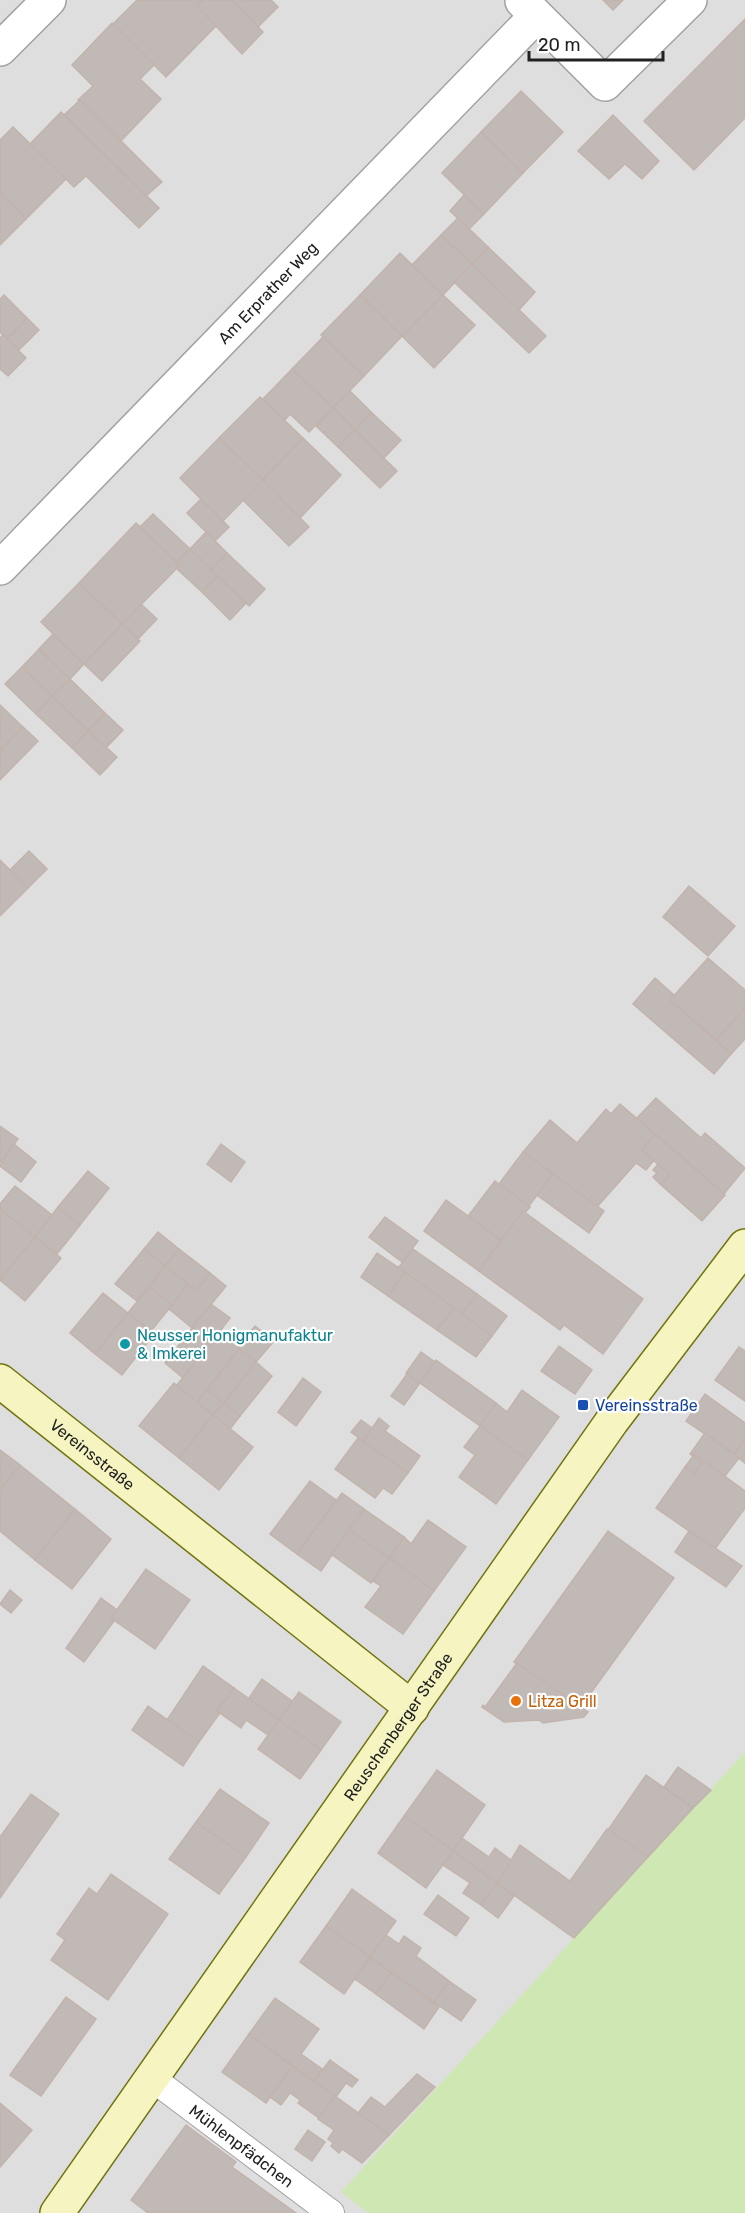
<svg xmlns="http://www.w3.org/2000/svg" width="745" height="2213" font-family="Rubik,sans-serif">
<style>
.residential{fill:#dfdede}
.grass{fill:#cfe7b3}
.building{fill:#c1b9b5;stroke:#c2b4ac;stroke-width:1.5}
.lines{fill:none;stroke-linecap:round;stroke-linejoin:round}
.service-casing{stroke:#a2a2a2;stroke-width:28}
.minor-casing{stroke:#a2a2a2;stroke-width:36}
.secondary-casing{stroke:#6f740d;stroke-width:36}
.service{stroke:#fff;stroke-width:26}
.minor{stroke:#fff;stroke-width:33}
.secondary{stroke:#f6f5c1;stroke-width:33}
.culture-dot{fill:#0f9aa8;stroke:#fff;stroke-width:2}
.transit-dot{fill:#1a4fb4;stroke:#fff;stroke-width:2}
.food-dot{fill:#e8710a;stroke:#fff;stroke-width:2}
.labels{text-anchor:middle;dominant-baseline:central;stroke-width:4.5;stroke-linejoin:round;paint-order:stroke}
.street-label{font-size:16px;fill:#212121;stroke:#fff}
.culture-label{font-size:16px;fill:#0d838f;stroke:#fff;text-anchor:start}
.transit-label{font-size:16px;fill:#164399;stroke:#fff;text-anchor:start}
.food-label{font-size:16px;fill:#c56008;stroke:#fff;text-anchor:start}
</style>
<rect width="100%" height="100%" fill="#f1eee9"/>
<rect class="residential" x="0" y="0" width="745" height="2213"/>
<polygon class="grass" points="745,1752 745,2213 368,2213 341,2192"/>
<g class="building">
<polygon points="137,0 202,0 197,6 217,25 166,77 113,24"/>
<polygon points="202,0 232,0 263,32 242,54 197,6"/>
<polygon points="232,0 271,0 278,7 258,27"/>
<polygon points="603,0 623,0 613,10"/>
<polygon points="745,19 745,118 694,170 644,121"/>
<polygon points="112,23 154,65 140,79 161,99 121,141 78,100 93,86 72,65"/>
<polygon points="521,91 563,132 523,173 481,132"/>
<polygon points="80,100 162,182 146,196 64,115"/>
<polygon points="61,112 159,208 139,228 86,176 74,187 30,144"/>
<polygon points="613,115 659,161 642,179 625,164 609,179 578,151"/>
<polygon points="13,127 66,179 26,219 0,193 0,140"/>
<polygon points="481,132 523,173 484,214 442,173"/>
<polygon points="0,193 26,219 0,245"/>
<polygon points="464,195 484,214 469,229 450,211"/>
<polygon points="458,218 488,247 472,264 441,235"/>
<polygon points="441,235 472,264 443,295 412,265"/>
<polygon points="488,247 535,292 519,310 472,264"/>
<polygon points="400,253 443,295 402,336 360,295"/>
<polygon points="472,264 546,336 529,353 454,282"/>
<polygon points="4,295 27,318 7,339 0,332 0,299"/>
<polygon points="360,295 402,336 364,376 321,335"/>
<polygon points="443,295 475,325 434,368 402,336"/>
<polygon points="27,318 39,330 19,350 7,339"/>
<polygon points="3,335 26,358 8,376 0,369 0,338"/>
<polygon points="323,337 364,376 333,408 292,369"/>
<polygon points="292,369 333,408 309,432 290,414 285,420 263,399"/>
<polygon points="350,391 372,413 355,430 333,408"/>
<polygon points="260,397 303,438 263,480 219,438"/>
<polygon points="333,408 355,430 338,447 316,426"/>
<polygon points="372,413 401,440 384,458 355,430"/>
<polygon points="355,430 397,471 380,488 338,447"/>
<polygon points="219,438 263,480 223,521 180,478"/>
<polygon points="303,438 341,475 300,518 263,480"/>
<polygon points="263,480 309,527 289,546 243,500"/>
<polygon points="201,499 229,527 215,541 187,513"/>
<polygon points="153,514 190,549 176,562 140,527"/>
<polygon points="136,523 180,565 122,624 79,583"/>
<polygon points="206,532 227,553 211,570 190,549"/>
<polygon points="190,549 217,576 202,592 176,568 180,565 176,562"/>
<polygon points="227,553 265,589 249,606 211,570"/>
<polygon points="217,576 246,603 230,620 202,592"/>
<polygon points="79,583 122,624 84,664 41,622"/>
<polygon points="141,604 157,619 138,639 122,624"/>
<polygon points="122,624 140,641 102,681 84,664"/>
<polygon points="53,634 84,664 70,679 39,649"/>
<polygon points="39,649 70,679 52,696 22,667"/>
<polygon points="22,667 52,696 36,714 5,684"/>
<polygon points="70,679 105,713 88,731 52,696"/>
<polygon points="52,696 88,731 72,748 36,714"/>
<polygon points="0,705 23,727 0,751"/>
<polygon points="105,713 123,730 106,748 88,731"/>
<polygon points="23,727 38,741 0,780 0,751"/>
<polygon points="88,731 117,757 100,775 72,748"/>
<polygon points="29,851 47,869 28,888 10,870"/>
<polygon points="0,860 28,888 0,916"/>
<polygon points="689,886 735,926 708,956 663,917"/>
<polygon points="708,958 745,990 745,1008 716,1040 670,1000"/>
<polygon points="655,978 674,995 670,1000 731,1054 714,1074 633,1004"/>
<polygon points="745,1008 745,1039 731,1054 716,1040"/>
<polygon points="656,1098 701,1138 705,1133 745,1168 724,1194 637,1118"/>
<polygon points="620,1104 655,1134 642,1150 654,1160 646,1170 636,1163 597,1207 523,1152 550,1120 577,1143 606,1109 611,1114"/>
<polygon points="0,1126 18,1139 0,1163"/>
<polygon points="655,1134 725,1195 702,1221 660,1184 670,1175 642,1150"/>
<polygon points="14,1144 36,1162 21,1182 0,1166"/>
<polygon points="221,1144 245,1162 231,1182 207,1164"/>
<polygon points="523,1152 553,1174 529,1206 499,1184"/>
<polygon points="658,1164 670,1175 660,1184 653,1177 657,1173 653,1170"/>
<polygon points="88,1171 109,1188 80,1225 58,1207"/>
<polygon points="553,1174 604,1211 589,1233 537,1195"/>
<polygon points="495,1181 530,1207 501,1240 468,1216"/>
<polygon points="15,1186 52,1215 35,1237 0,1209 0,1204"/>
<polygon points="446,1200 501,1240 479,1271 424,1231"/>
<polygon points="58,1207 80,1225 57,1254 35,1237"/>
<polygon points="0,1209 35,1237 0,1280"/>
<polygon points="523,1211 643,1299 603,1354 564,1325 560,1330 479,1271"/>
<polygon points="385,1217 418,1241 402,1262 369,1237"/>
<polygon points="158,1232 179,1249 165,1266 144,1249"/>
<polygon points="35,1237 61,1258 25,1301 0,1280"/>
<polygon points="144,1249 165,1266 137,1301 115,1284"/>
<polygon points="179,1249 210,1273 196,1291 165,1266"/>
<polygon points="413,1249 477,1294 462,1314 398,1268"/>
<polygon points="377,1253 405,1272 388,1296 361,1277"/>
<polygon points="165,1266 188,1284 172,1305 149,1287"/>
<polygon points="405,1272 454,1308 437,1330 388,1296"/>
<polygon points="210,1273 226,1286 192,1328 169,1309 188,1284 196,1291"/>
<polygon points="149,1287 172,1305 151,1331 128,1313"/>
<polygon points="103,1293 128,1313 95,1354 70,1333"/>
<polygon points="477,1294 507,1316 492,1336 462,1314"/>
<polygon points="211,1304 230,1318 212,1342 192,1328"/>
<polygon points="454,1308 492,1336 476,1357 437,1330"/>
<polygon points="128,1313 154,1334 122,1375 95,1354"/>
<polygon points="255,1326 274,1341 256,1362 237,1348"/>
<polygon points="192,1328 212,1342 183,1378 165,1363"/>
<polygon points="219,1333 239,1349 197,1402 176,1386"/>
<polygon points="559,1346 592,1370 575,1394 541,1371"/>
<polygon points="739,1347 745,1351 745,1401 715,1380"/>
<polygon points="239,1349 256,1362 224,1403 207,1390"/>
<polygon points="421,1352 435,1362 420,1383 406,1373"/>
<polygon points="436,1360 496,1403 480,1426 420,1383"/>
<polygon points="256,1362 272,1376 240,1416 224,1403"/>
<polygon points="407,1374 420,1383 404,1405 391,1396"/>
<polygon points="303,1378 321,1392 296,1426 278,1412"/>
<polygon points="174,1383 213,1415 179,1458 139,1426"/>
<polygon points="207,1390 224,1403 213,1415 197,1402"/>
<polygon points="522,1390 559,1417 528,1460 480,1426 496,1403 507,1412"/>
<polygon points="705,1394 745,1423 745,1439 734,1454 686,1421"/>
<polygon points="224,1403 240,1416 230,1429 213,1415"/>
<polygon points="213,1415 253,1447 219,1490 179,1458"/>
<polygon points="379,1418 389,1426 385,1431 420,1456 408,1473 363,1441"/>
<polygon points="361,1420 372,1428 363,1441 351,1432"/>
<polygon points="480,1426 528,1460 496,1504 459,1477 475,1455 464,1447"/>
<polygon points="705,1433 739,1458 725,1476 694,1454 693,1456 690,1454"/>
<polygon points="358,1438 408,1473 392,1494 383,1488 375,1498 335,1469"/>
<polygon points="745,1439 745,1463 734,1454"/>
<polygon points="0,1450 20,1465 0,1490"/>
<polygon points="694,1454 745,1491 745,1508 715,1549 656,1508 685,1467 694,1473 702,1463 693,1456"/>
<polygon points="693,1456 702,1463 694,1473 685,1467"/>
<polygon points="20,1465 75,1509 35,1560 0,1531 0,1490"/>
<polygon points="310,1481 336,1500 297,1554 270,1534"/>
<polygon points="342,1493 364,1509 321,1571 297,1554"/>
<polygon points="75,1509 111,1539 72,1589 35,1560"/>
<polygon points="364,1509 404,1537 389,1558 349,1530"/>
<polygon points="428,1520 466,1547 434,1591 389,1558 404,1537 411,1544"/>
<polygon points="349,1530 389,1558 371,1583 331,1554"/>
<polygon points="608,1531 674,1578 580,1708 514,1662"/>
<polygon points="689,1531 742,1566 726,1587 675,1552"/>
<polygon points="389,1558 434,1591 403,1634 365,1607 381,1586 373,1581"/>
<polygon points="146,1569 190,1600 155,1649 111,1618"/>
<polygon points="10,1590 22,1600 11,1613 0,1604"/>
<polygon points="101,1598 117,1610 111,1618 114,1621 84,1662 66,1648"/>
<polygon points="517,1663 588,1712 584,1717 543,1723 539,1720 504,1722 482,1707 483,1705 485,1707"/>
<polygon points="203,1666 234,1688 217,1711 220,1713 199,1742 167,1720"/>
<polygon points="262,1679 292,1701 279,1720 249,1698"/>
<polygon points="234,1688 279,1720 268,1735 246,1720 241,1728 217,1711"/>
<polygon points="299,1692 341,1722 321,1750 279,1720"/>
<polygon points="148,1706 199,1742 183,1766 132,1730"/>
<polygon points="279,1720 321,1750 300,1779 258,1749"/>
<polygon points="678,1767 711,1790 693,1808 664,1787"/>
<polygon points="437,1770 485,1805 453,1851 404,1816"/>
<polygon points="646,1775 693,1808 648,1857 608,1830"/>
<polygon points="220,1789 269,1823 246,1857 196,1822"/>
<polygon points="31,1794 59,1814 0,1898 0,1837"/>
<polygon points="404,1816 453,1851 426,1888 378,1853"/>
<polygon points="196,1822 246,1857 219,1894 169,1859"/>
<polygon points="607,1829 648,1857 574,1938 497,1883 520,1845 570,1881"/>
<polygon points="462,1838 489,1857 495,1848 512,1861 497,1883 453,1851"/>
<polygon points="453,1851 497,1883 481,1905 463,1893 470,1883 443,1865"/>
<polygon points="111,1874 168,1914 108,2000 51,1960 65,1940 57,1934 89,1888 97,1894"/>
<polygon points="497,1883 514,1896 498,1918 481,1905"/>
<polygon points="352,1889 396,1921 370,1957 326,1926"/>
<polygon points="438,1895 469,1918 456,1936 424,1914"/>
<polygon points="326,1926 370,1957 344,1994 300,1962"/>
<polygon points="386,1935 399,1944 404,1936 421,1948 416,1956 449,1981 434,2002 370,1957"/>
<polygon points="370,1957 391,1973 376,1994 355,1979"/>
<polygon points="391,1973 439,2007 424,2029 376,1994"/>
<polygon points="449,1981 476,2000 461,2021 434,2002"/>
<polygon points="66,1997 96,2019 41,2096 10,2075"/>
<polygon points="275,1998 319,2029 301,2054 322,2069 314,2081 249,2034"/>
<polygon points="249,2034 292,2066 266,2103 222,2072"/>
<polygon points="330,2060 358,2080 352,2087 346,2083 336,2097 314,2081"/>
<polygon points="292,2066 335,2096 319,2118 298,2103 300,2100 290,2093 281,2105 270,2097"/>
<polygon points="417,2074 435,2087 389,2135 358,2113 371,2097 385,2107"/>
<polygon points="335,2096 389,2135 362,2163 342,2149 339,2153 331,2146 333,2143 328,2139 334,2130 318,2119"/>
<polygon points="0,2103 32,2130 0,2167"/>
<polygon points="186,2125 236,2162 232,2167 296,2213 148,2213 131,2200"/>
<polygon points="308,2130 325,2142 312,2161 295,2149"/>
</g>
<g class="lines">
<g class="service-casing">
<g id="service">
<path id="s1" d="M153 2079 331 2213"/>
</g>
</g>
<g class="minor-casing">
<g id="minor">
<polyline points="522,1 605,84 690,0"/>
<polyline points="0,49 49,0"/>
<path id="s2" d="M0 568 536 16"/>
</g>
</g>
<g class="secondary-casing">
<g id="secondary">
<path id="s3" d="M0 1381 412 1708"/>
<path id="s4" d="M57 2213 612 1421 745 1246"/>
</g>
</g>
<use href="#service" class="service"/>
<use href="#minor" class="minor"/>
<use href="#secondary" class="secondary"/>
</g>
<circle class="culture-dot" cx="125" cy="1344" r="6"/>
<rect class="transit-dot" x="577" y="1399" width="12" height="12" rx="3"/>
<circle class="food-dot" cx="516" cy="1701" r="6"/>
<g class="labels">
<g class="street-label">
<text stroke="none"><textPath href="#s2" startOffset="384">Am Erprather Weg</textPath></text>
<text stroke="none"><textPath href="#s3" startOffset="118">Vereinsstraße</textPath></text>
<text stroke="none"><textPath href="#s4" startOffset="594">Reuschenberger Straße</textPath></text>
<text stroke="none"><textPath href="#s1" startOffset="111">Mühlenpfädchen</textPath></text>
</g>
<g class="culture-label">
<text x="137" y="1335">Neusser Honigmanufaktur<tspan x="137" dy="18">&amp; Imkerei</tspan></text>
</g>
<g class="transit-label">
<text x="595" y="1405">Vereinsstraße</text>
</g>
<g class="food-label">
<text x="528" y="1701">Litza Grill</text>
</g>
</g>
<path d="M529 51v9h134v-9" fill="none" stroke="#212121" stroke-width="3"/>
<text x="538" y="51" font-size="18" fill="#212121" stroke="#ffffff" stroke-width="4.5" paint-order="stroke">20 m</text>
</svg>
